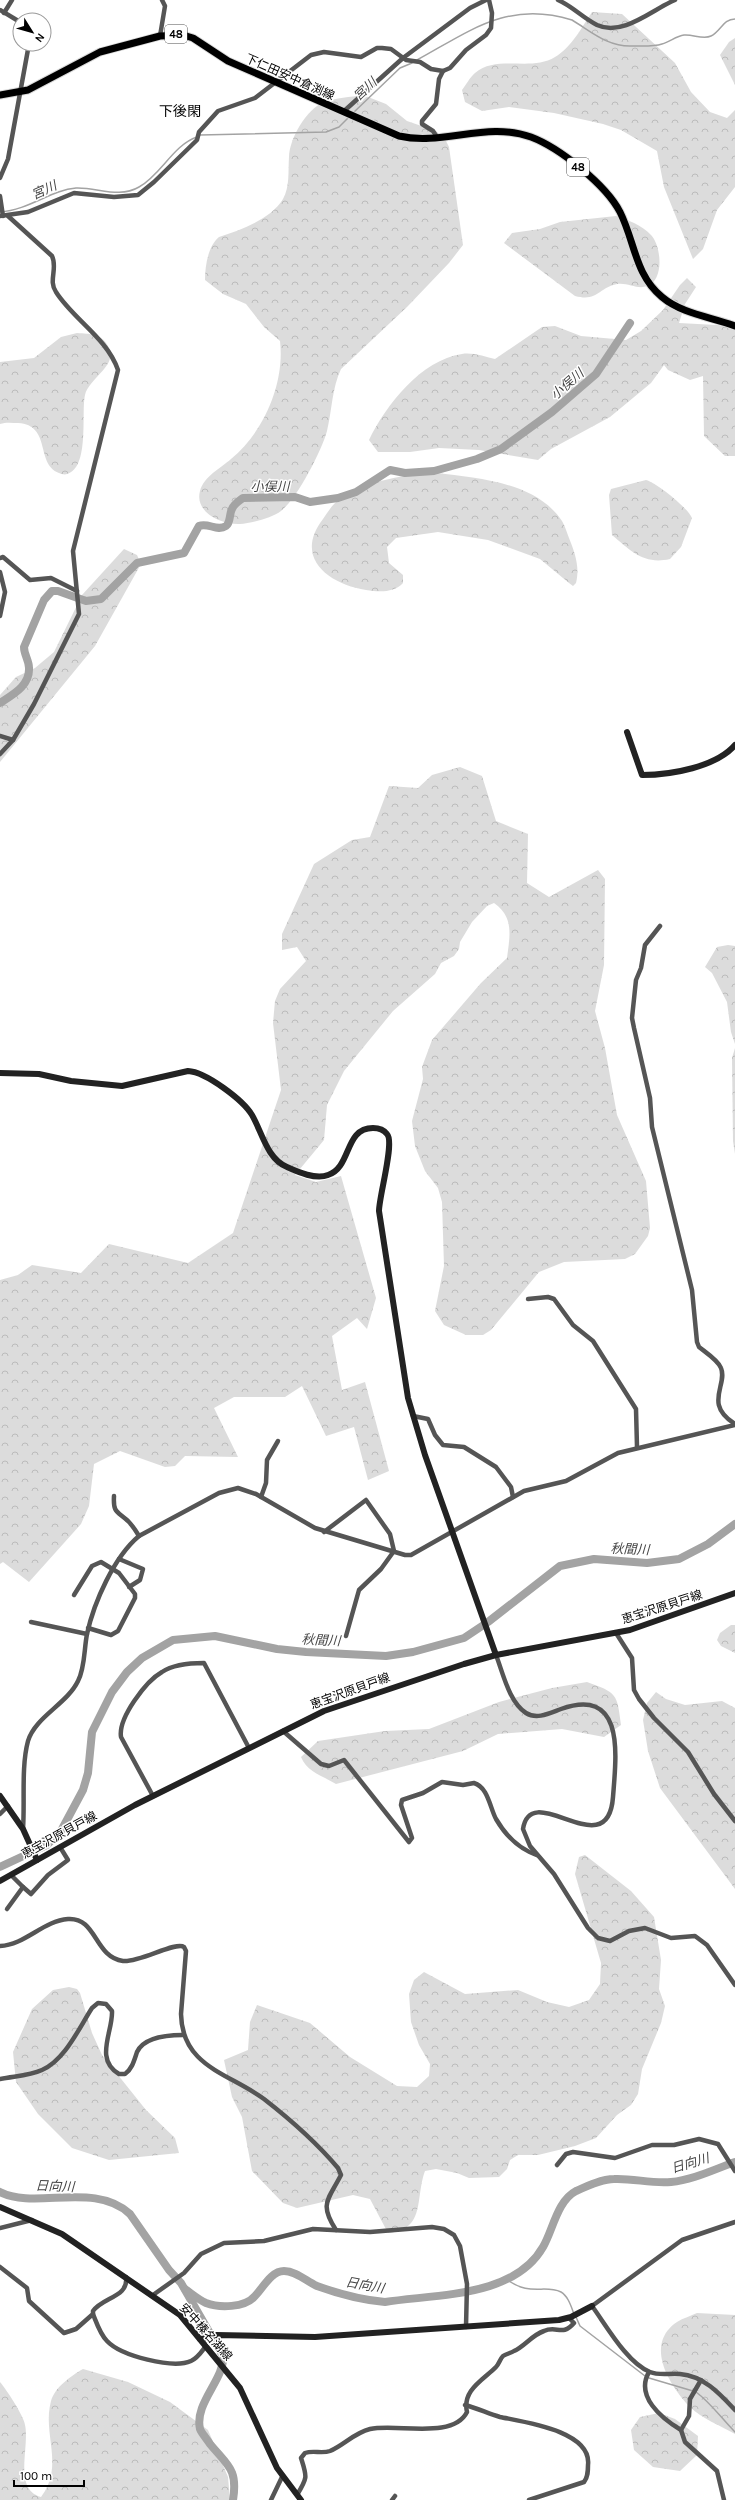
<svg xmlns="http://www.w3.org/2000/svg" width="735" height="2500" font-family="Karla,'Noto Sans JP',sans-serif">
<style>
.forest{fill:url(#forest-crowns)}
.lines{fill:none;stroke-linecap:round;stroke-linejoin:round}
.stream{stroke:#a3a3a3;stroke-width:1.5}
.river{stroke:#a3a3a3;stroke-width:8}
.primary-casing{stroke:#dbdbdb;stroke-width:9}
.street{stroke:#555;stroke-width:4.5}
.secondary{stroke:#222;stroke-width:6}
.primary{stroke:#000;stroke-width:7}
.labels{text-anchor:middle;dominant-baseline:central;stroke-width:3;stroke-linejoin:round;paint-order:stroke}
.shield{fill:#fff;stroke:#4c4c4c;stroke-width:1}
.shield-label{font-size:11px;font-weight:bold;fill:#000}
.street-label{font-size:12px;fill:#000;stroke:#fff}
.water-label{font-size:13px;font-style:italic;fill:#444;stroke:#fff}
.quarter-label{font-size:14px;fill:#000;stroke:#fff}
</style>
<defs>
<pattern id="forest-crowns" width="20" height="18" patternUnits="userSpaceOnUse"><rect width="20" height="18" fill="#dcdcdc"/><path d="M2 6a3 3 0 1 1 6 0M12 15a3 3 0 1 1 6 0" fill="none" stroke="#bbb"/></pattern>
</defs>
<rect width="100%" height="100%" fill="#fff"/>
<g class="forest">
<path d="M592 12 622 14 675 63 691 92 710 112 727 118 735 110V187L717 210 703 249 693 259 664 187 657 151 621 130 603 124 554 113 509 107 482 111 465 102 462 90C466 85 470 77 475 73 497 54 531 72 555 57 571 48 582 27 592 12Z"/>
<polygon points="735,38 735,85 720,55 729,42"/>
<path d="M363 95 386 104 407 121 436 131 445 139 449 147 463 245 449 263 407 307 341 369C332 388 332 410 327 431 322 450 297 499 281 511 272 518 251 523 240 524 223 525 194 513 200 491 204 476 221 468 231 459 264 432 285 383 280 341L264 327 246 304 223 294 205 280C205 266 208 246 219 237 241 230 271 219 283 199 290 187 288 171 289 157 289 140 306 109 324 102 336 98 350 97 363 95Z"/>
<path d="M616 216C628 220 642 225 651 235 661 245 665 280 647 286 638 290 627 282 617 284 598 288 598 302 575 296L504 243 512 233 540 229 560 222Z"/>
<path d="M687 278 696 287 685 304 679 323 735 326V456H725L704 436 703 376 690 380 668 370 664 365 651 383 610 417 551 449 538 460 479 450 439 448 410 452H378L369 440C386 405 421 360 462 354 472 352 486 357 495 359L542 327 555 326 581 336 626 340 641 331 663 310 680 285Z"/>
<path d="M77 333C90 334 101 333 108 346 120 364 89 378 85 395 81 412 90 468 67 474 65 475 61 474 59 473 35 464 52 425 18 423 12 423 6 422 0 424V362L34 358 61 337Z"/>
<path d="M437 473C478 478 536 482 562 521 565 526 567 533 569 538 575 553 580 567 576 583L573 586 569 583 540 559 488 540 438 532 396 538 387 547 389 563 403 575V583C394 593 379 592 366 590 329 584 293 558 323 519 328 512 333 503 341 498 366 481 407 474 437 473Z"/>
<path d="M646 480C657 483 688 508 692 518L681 547 670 559C644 565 631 551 612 535L609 495 611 489Z"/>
<polygon points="124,549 137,555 141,564 95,646 0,762 0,695 16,677 35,668 54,652 82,595"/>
<path d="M460 767 482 776 496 821 528 834 527 883 549 897 598 870 605 879 604 965 595 1011 605 1048 617 1115 646 1181 650 1228 648 1236 635 1254 625 1259 564 1262 539 1272 491 1330 483 1335H466L444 1325 435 1311 444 1266 442 1202 438 1188 425 1171 415 1146 412 1121 423 1079 422 1067 432 1040 481 983 507 958C510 935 514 917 494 903L487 906 472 922 460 942 459 949 454 956 441 963 435 974 393 1011 344 1071 327 1105 324 1140 295 1175 316 1182 341 1176 376 1298 367 1329 357 1318 332 1336 342 1390 365 1382 389 1471 368 1480 354 1427 326 1436 302 1386 285 1397H234L214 1408 238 1457 185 1456 175 1466 165 1467 120 1451 94 1464 89 1506 81 1524 29 1582 3 1562 0 1564V1280L18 1275 32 1265 81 1273 109 1244 188 1263 233 1233 281 1090 273 1023 275 1001 280 989 306 961 297 947 282 950V934L314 864 352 840 370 837 389 786 418 788 432 775Z"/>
<polygon points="728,945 735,946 735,1044 731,1032 727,1002 712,973 705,967 717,947"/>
<polygon points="735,1048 735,1154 733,1141 732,1058"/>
<polygon points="731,1625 735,1625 735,1653 721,1646 717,1640 720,1633"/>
<path d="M587 1682C617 1693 617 1693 621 1725L604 1737 562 1729 498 1734 463 1751 336 1784C323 1776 307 1772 301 1757L318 1741 385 1731 429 1729 499 1702 552 1688Z"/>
<polygon points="656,1692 666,1699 685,1705 722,1701 735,1708 735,1889 660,1788 648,1751 643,1720 647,1703"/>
<path d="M585 1855 631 1891 654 1917 661 1960 659 1989 665 2006 661 2023 642 2069 638 2094 631 2105 617 2115 596 2138 575 2146 538 2155H518L510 2160 507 2169 499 2177 469 2178 457 2173 436 2169 425 2171C415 2198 426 2230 388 2233L370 2199 353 2195 297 2208 283 2203 252 2171 242 2117 232 2097 224 2060 248 2050 250 2022 257 2005 310 2023 350 2057 397 2086 417 2087 429 2076 430 2064 419 2045 411 2022 409 1994 414 1980 424 1972 465 1994 518 1990 547 2002 569 2007 589 2000 600 1984 601 1963 575 1874 579 1857Z"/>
<polygon points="69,1987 77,1989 80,1993 92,2033 102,2055 146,2110 175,2138 179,2153 109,2160 72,2148 38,2114 16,2082 13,2052 32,2009 53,1990"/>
<path d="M697 2313 735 2315V2434C721 2426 701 2418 690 2407 669 2385 644 2344 677 2322 683 2318 691 2316 697 2313Z"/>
<path d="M83 2369 128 2382 170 2402 208 2430 228 2477 230 2500H0V2382C6 2389 24 2416 25 2425 30 2447 13 2489 41 2497 65 2466 42 2434 51 2401 55 2387 71 2376 83 2369Z"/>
<polygon points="659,2413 675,2419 698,2436 697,2455 680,2471 653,2467 634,2450 631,2430 640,2417"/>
</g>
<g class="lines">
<g class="stream">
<path d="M417 60C470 31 508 0 572 20 592 32 608 47 632 46 641 46 653 47 662 44 670 42 676 36 684 35 693 34 703 40 711 36 721 31 723 19 735 19"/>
<polyline points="353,113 400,68 412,63"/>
<polyline points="200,135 326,132 339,127 349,117"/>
<path d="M0 212C29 210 51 190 76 188 97 187 119 199 139 187 161 175 173 145 197 137"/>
<path d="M506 2279C530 2297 544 2284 561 2292 568 2296 571 2306 574 2314"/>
<polyline points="576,2317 580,2326 645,2376"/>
<polyline points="649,2378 693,2391"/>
<path d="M696 2392C711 2403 722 2419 735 2432"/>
</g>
<g class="river">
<path d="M0 703C12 695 30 686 29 668 29 660 24 655 24 647L44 600 52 591H58L86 601 101 599 137 563 184 553 199 526C208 522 217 532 226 526 231 522 229 514 232 509 234 504 239 501 243 498L295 497 310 502 338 498 356 492 390 470 405 473 434 471 477 459 501 449 552 412 596 374 630 323"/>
<polyline points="0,1867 47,1845 61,1831 83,1790 88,1773 92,1732 112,1692 127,1672 142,1658 173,1640 215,1636 277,1649 306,1652 386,1656 413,1652 464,1638 488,1622 560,1566 594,1559 647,1563 679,1559 708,1544 735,1524"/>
<path d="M0 2192C35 2210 95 2181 130 2214L169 2270 181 2283 223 2356C225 2379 194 2403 200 2429 202 2434 207 2439 210 2444 228 2466 238 2469 233 2500"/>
<path d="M185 2289C192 2294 199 2300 206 2303 219 2308 245 2308 255 2296 263 2288 271 2271 284 2271 296 2271 306 2281 317 2286 339 2294 362 2300 385 2302 435 2294 514 2298 543 2247 553 2230 557 2201 576 2191 587 2186 602 2179 614 2179 633 2178 652 2184 671 2182 693 2180 715 2169 735 2162"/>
</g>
<g class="primary-casing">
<path id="primary" d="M0 95 28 90 100 52 160 36 183 35 193 38 228 61 399 136C443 146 487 121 531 137 560 148 606 185 620 212 635 242 635 275 662 297 682 314 712 317 735 326"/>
</g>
<g class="street">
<path d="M558 0C572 6 583 18 597 25 623 37 653 9 675 0"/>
<polyline points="0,10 20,22"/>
<polyline points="4,13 12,0"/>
<polyline points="160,36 165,6 162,0"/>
<polyline points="343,112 403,58 470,8 486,0"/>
<polyline points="437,137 433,131 422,124 422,121 436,104 439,79 443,71 450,68 466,50 486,35 491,28 492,13 489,0"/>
<polyline points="0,178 8,159 29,44"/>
<polyline points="0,196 3,216"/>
<polyline points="0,216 28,212 74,193 114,197 138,195 154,182 197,140 199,132 218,111 255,98 311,55 324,52 361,57 377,48 382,48 391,49 406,60 420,62 431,69 443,71"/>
<polyline points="0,558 3,557 30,580 51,578 77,591"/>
<polyline points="0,572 5,592 0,616"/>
<polyline points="0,736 13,740"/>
<path d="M0 754 13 740 34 704 79 614 73 551 118 370C107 338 73 319 56 292 48 281 58 268 52 256L8 216"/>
<path d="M660 926 645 945 641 968 636 980 632 1018 634 1028 650 1098 652 1127 692 1290 697 1342 699 1347C705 1352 718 1360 721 1368 728 1385 703 1404 735 1424"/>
<polyline points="528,1299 548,1297 554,1299 573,1325 593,1341 636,1409 637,1447"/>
<polyline points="413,1416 428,1419 435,1435 443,1445 464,1447 496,1467 511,1487 513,1497"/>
<path d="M114 1496C113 1513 117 1511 128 1521 132 1525 136 1531 139 1536"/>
<polyline points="261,1497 266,1483 267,1460 278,1441"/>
<polyline points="324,1532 366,1500 390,1534 394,1551 381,1569 359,1590 346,1636"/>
<polyline points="119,1559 143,1569 140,1580 129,1587"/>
<polyline points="74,1595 92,1566 101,1562 119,1573 135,1594 135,1598 118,1631 111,1635 88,1628"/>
<polyline points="31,1622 87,1634"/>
<polyline points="616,1633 632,1658 634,1690 639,1699 654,1718 688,1752 714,1794 735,1821"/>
<path d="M496 1655C503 1673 509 1702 526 1713 537 1720 550 1713 561 1709 626 1686 616 1757 613 1797 608 1867 531 1778 523 1829L530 1846 554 1874 588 1928 598 1938 610 1941 629 1931 645 1928 671 1938 695 1936 707 1945 735 1985"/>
<path d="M283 1731 321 1764 329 1766 344 1760 409 1842 412 1838 401 1805 402 1800 423 1793 442 1782 463 1785 474 1783C488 1787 490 1808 496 1819 506 1836 519 1849 537 1855"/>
<path d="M153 1796 121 1737C118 1718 146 1681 162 1672 174 1664 190 1663 204 1663L249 1748"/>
<polyline points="0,1814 8,1806"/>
<path d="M23 1829C25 1802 21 1767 28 1741 35 1717 67 1704 78 1681 85 1668 84 1649 87 1634 94 1602 114 1557 139 1536L219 1493 238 1488 256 1494 315 1528 405 1555H411L524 1491 566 1481 618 1453 735 1425"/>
<polyline points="23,1887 31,1894 48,1875 68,1860 60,1847"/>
<polyline points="7,1909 23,1887 11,1875"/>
<path d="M0 1946C25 1945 43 1921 68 1919 97 1917 94 1957 123 1961 139 1963 176 1941 184 1947L186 1951 181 2014C182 2067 229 2073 264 2099 291 2120 316 2142 338 2168L341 2175C328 2200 319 2204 336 2230"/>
<path d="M0 2079C14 2076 29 2076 42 2070 65 2060 79 2028 92 2008L98 2003 106 2004 112 2011C113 2032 94 2059 119 2074H125C132 2069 134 2061 137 2052 144 2037 168 2035 183 2035"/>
<polyline points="557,2165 566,2154 573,2152 615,2158 652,2145 674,2145 699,2139 718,2144 735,2171"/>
<path d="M735 2222 682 2240 592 2306C606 2325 627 2363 650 2372 660 2376 669 2373 680 2374 704 2376 720 2394 735 2410"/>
<polyline points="0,2228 32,2220"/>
<path d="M0 2267 27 2288 29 2301 64 2333 76 2329 93 2314V2311C103 2297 129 2297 126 2277"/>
<polyline points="153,2295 184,2273 201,2254 224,2243 264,2241 313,2229 370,2232 432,2227 444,2229 454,2235 460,2246 467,2284 466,2327"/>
<path d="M93 2314C97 2324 100 2334 107 2341 121 2356 173 2369 191 2361 198 2358 202 2351 206 2346"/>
<path d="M649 2372C635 2396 661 2418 681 2430L685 2442 717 2471 724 2500"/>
<path d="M465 2405C477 2408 489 2414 500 2417 524 2422 592 2431 588 2465 588 2471 588 2477 584 2482L529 2500"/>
<polyline points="681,2430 689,2416 690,2399 701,2380"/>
<path d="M297 2495C308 2477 307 2477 301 2458L305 2453C313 2450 322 2454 330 2451 344 2445 354 2433 370 2429 396 2423 453 2440 467 2412 462 2390 483 2380 496 2367 499 2364 500 2359 503 2356 506 2354 511 2353 514 2351 525 2346 532 2335 544 2331 557 2325 562 2337 574 2323L569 2318"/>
<polyline points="271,2500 282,2477"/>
<polyline points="392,2500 395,2496"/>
</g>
<g class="secondary">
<path d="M627 732 642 775C671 775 716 767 735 745"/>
<path d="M0 1073 39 1074 71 1081 122 1086 188 1071C206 1072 243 1100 252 1115 262 1132 267 1159 287 1167 298 1172 316 1180 328 1175 352 1167 344 1128 373 1128 378 1128 384 1130 387 1134 395 1142 379 1196 379 1211L408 1398 425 1455 496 1655"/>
<polyline points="0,1796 23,1829 37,1860"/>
<polyline points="0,1881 135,1805 324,1711 464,1664 496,1655 630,1630 735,1593"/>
<polyline points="0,2207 62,2234 180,2315 240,2388 277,2468 301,2500"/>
<polyline points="200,2339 216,2335 315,2337 559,2320 571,2317 592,2306"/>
</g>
<use href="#primary" class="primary"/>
</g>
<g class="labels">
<g class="shield">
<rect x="165" y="25" width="22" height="18" rx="3"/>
<rect x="567" y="158" width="22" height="18" rx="3"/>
</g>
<g class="shield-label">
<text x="176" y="34">48</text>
<text x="578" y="167">48</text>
</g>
<g class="street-label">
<text transform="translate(290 77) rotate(24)">下仁田安中倉渕線</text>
<text transform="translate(662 1607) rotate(-18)">恵宝沢原貝戸線</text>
<text transform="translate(350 1691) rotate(-20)">恵宝沢原貝戸線</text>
<text transform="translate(59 1835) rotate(-29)">恵宝沢原貝戸線</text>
<text transform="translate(206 2332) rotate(48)">安中榛名湖線</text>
</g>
<g class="water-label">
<text transform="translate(365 89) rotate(-43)">宮川</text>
<text transform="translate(44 190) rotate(-24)">宮川</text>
<text transform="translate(567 384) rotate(-41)">小俣川</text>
<text x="270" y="486">小俣川</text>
<text transform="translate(630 1549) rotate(2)">秋間川</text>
<text transform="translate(321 1640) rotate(3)">秋間川</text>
<text transform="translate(690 2163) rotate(-17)">日向川</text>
<text transform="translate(55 2186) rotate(2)">日向川</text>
<text transform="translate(365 2285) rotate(10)">日向川</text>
</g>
<g class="quarter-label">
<text x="180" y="111">下後閑</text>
</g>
</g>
<g transform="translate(32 32) rotate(127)"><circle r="19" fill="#ffffff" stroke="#999999"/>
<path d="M0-3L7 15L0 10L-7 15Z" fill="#000000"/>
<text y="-6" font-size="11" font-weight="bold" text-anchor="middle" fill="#000000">N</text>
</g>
<path d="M14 2480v6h70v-6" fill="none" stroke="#000000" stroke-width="2"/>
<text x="20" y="2480" font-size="12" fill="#000000" stroke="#ffffff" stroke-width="3" paint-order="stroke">100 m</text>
</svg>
